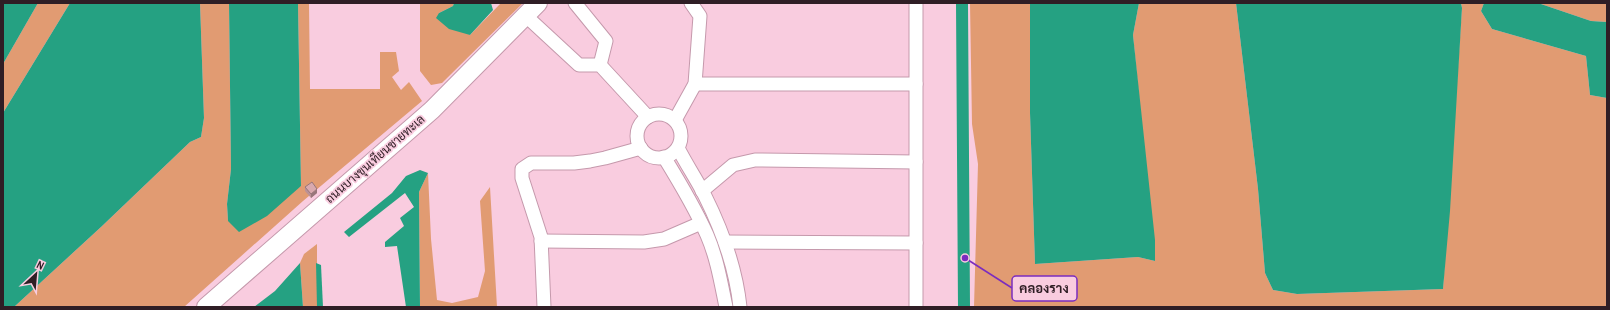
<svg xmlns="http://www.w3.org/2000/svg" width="1610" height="310" font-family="'Archivo Narrow',Sarabun,sans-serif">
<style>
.green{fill:#e19b72}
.water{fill:#25a182}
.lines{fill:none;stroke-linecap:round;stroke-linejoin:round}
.canal{stroke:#25a182;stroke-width:12}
.minor-casing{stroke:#c599ac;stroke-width:15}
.secondary-casing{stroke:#c599ac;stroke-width:20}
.minor{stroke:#fff;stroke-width:13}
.secondary{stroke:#fff;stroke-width:18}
.wall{fill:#bb9196}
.shaded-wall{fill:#98767a}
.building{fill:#d9a9ae;stroke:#98767a}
.labels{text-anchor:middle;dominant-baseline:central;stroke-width:3.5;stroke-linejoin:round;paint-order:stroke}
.street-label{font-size:12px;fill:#2f1e25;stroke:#f9ccdf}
.leader{fill:none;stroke:#7b2cbf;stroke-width:1.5}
.callout-dot{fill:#7b2cbf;stroke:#f9ccdf;stroke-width:1.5}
.callout{fill:#f9ccdf;stroke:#7b2cbf;stroke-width:1.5}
.callout-label{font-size:13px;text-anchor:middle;font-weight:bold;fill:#2f1e25}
</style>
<rect width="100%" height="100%" fill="#f9ccdf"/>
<g class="green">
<polygon points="38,3 70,3 3,113 3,64"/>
<polygon points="200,3 229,3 231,169 227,204 228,221 301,186 298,3 309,3 310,89 380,89 380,52 396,52 399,71 392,77 401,90 409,82 422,101 303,201 184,307 14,307 101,227 190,142 201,137 204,118"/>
<polygon points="420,3 454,3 453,6 439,13 470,35 501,3 523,3 442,83 431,85 420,71"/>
<polygon points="970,3 1030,3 1030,113 1035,264 1138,257 1155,261 1133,35 1139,3 1236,3 1258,189 1265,273 1273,290 1297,294 1443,289 1462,8 1461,3 1484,3 1481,11 1492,29 1586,56 1590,95 1607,98 1607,307 974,307 978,164 972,124"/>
<polygon points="1538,3 1607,4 1607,22 1591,21"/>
<polygon points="428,173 431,239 437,300 452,303 478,297 485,271 480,201 490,187 497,307 420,307 419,192"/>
<polygon points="317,244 317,307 303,307 300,263 304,254"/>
</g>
<g class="water">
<polygon points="3,3 38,3 3,64"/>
<polygon points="70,3 200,3 204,118 201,137 190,142 101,227 14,307 3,307 3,113"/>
<polygon points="229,3 298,3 301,186 267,216 239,232 228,221 227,204 231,169"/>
<polygon points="454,3 491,3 493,10 470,35 449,29 436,18 439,13 453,6"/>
<polygon points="1030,3 1139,3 1133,35 1155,240 1155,261 1138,257 1035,264 1030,113"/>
<polygon points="1236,3 1461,3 1462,8 1450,211 1443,289 1297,294 1273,290 1265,273 1258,189"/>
<polygon points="1484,3 1538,3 1591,21 1607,22 1607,98 1590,95 1586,56 1492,29 1481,11"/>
<polygon points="420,170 428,173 419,192 420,307 406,307 397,246 385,247 385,242 404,226 400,218 414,207 405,193 349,237 344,232 392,193 406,176"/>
<polygon points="300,263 303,307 254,307 275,291"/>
<polygon points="316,263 321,265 323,307 317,307"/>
</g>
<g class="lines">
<polyline class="canal" points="962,3 964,307"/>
<g class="minor-casing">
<g id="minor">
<polyline points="575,3 606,41 600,65"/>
<polyline points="526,16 579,65 600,65 648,117"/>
<polyline points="695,84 916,84"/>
<circle cx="659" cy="136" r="22"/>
<polyline points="675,120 695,84 700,16 691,3"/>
<path d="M678 148C686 164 697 180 705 196 722 230 736 269 740 307"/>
<path d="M664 157C680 183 695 208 707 235 717 258 721 283 726 307"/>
<polyline points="702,191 733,165 755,160 916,162"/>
<polyline points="541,241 644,242 664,239 701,223"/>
<polyline points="725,242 916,243"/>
<polyline points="544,307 541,237 522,178 522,169 531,163 574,163 590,161 605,158 641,148"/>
<polyline points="916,307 916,3"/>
</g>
</g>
<g class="secondary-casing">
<polyline id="secondary" points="206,307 432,110 538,3"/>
</g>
<use href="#minor" class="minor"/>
<use href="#secondary" class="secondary"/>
</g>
<polygon class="wall" points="305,187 317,193 311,198 305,191"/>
<polygon class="shaded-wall" points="317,189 317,193 311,198 311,194"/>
<polygon class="building" points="312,182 317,189 311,194 305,187"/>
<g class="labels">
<g class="street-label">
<text transform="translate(375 159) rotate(-41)">ถนนบางขุนเทียนชายทะเล</text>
</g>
</g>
<path class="leader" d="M965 258L1012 288"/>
<circle class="callout-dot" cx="965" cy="258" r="4"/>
<rect class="callout" x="1012" y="276" width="65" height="25" rx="4"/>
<g class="callout-label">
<text x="1044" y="293">คลองราง</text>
</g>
<rect width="1610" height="310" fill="none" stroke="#2f1e25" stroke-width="8"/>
<g transform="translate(36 274) rotate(26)" stroke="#f9ccdf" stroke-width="3" paint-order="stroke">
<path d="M0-3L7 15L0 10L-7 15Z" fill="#2f1e25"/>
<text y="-6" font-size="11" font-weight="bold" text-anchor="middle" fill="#2f1e25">N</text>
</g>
</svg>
